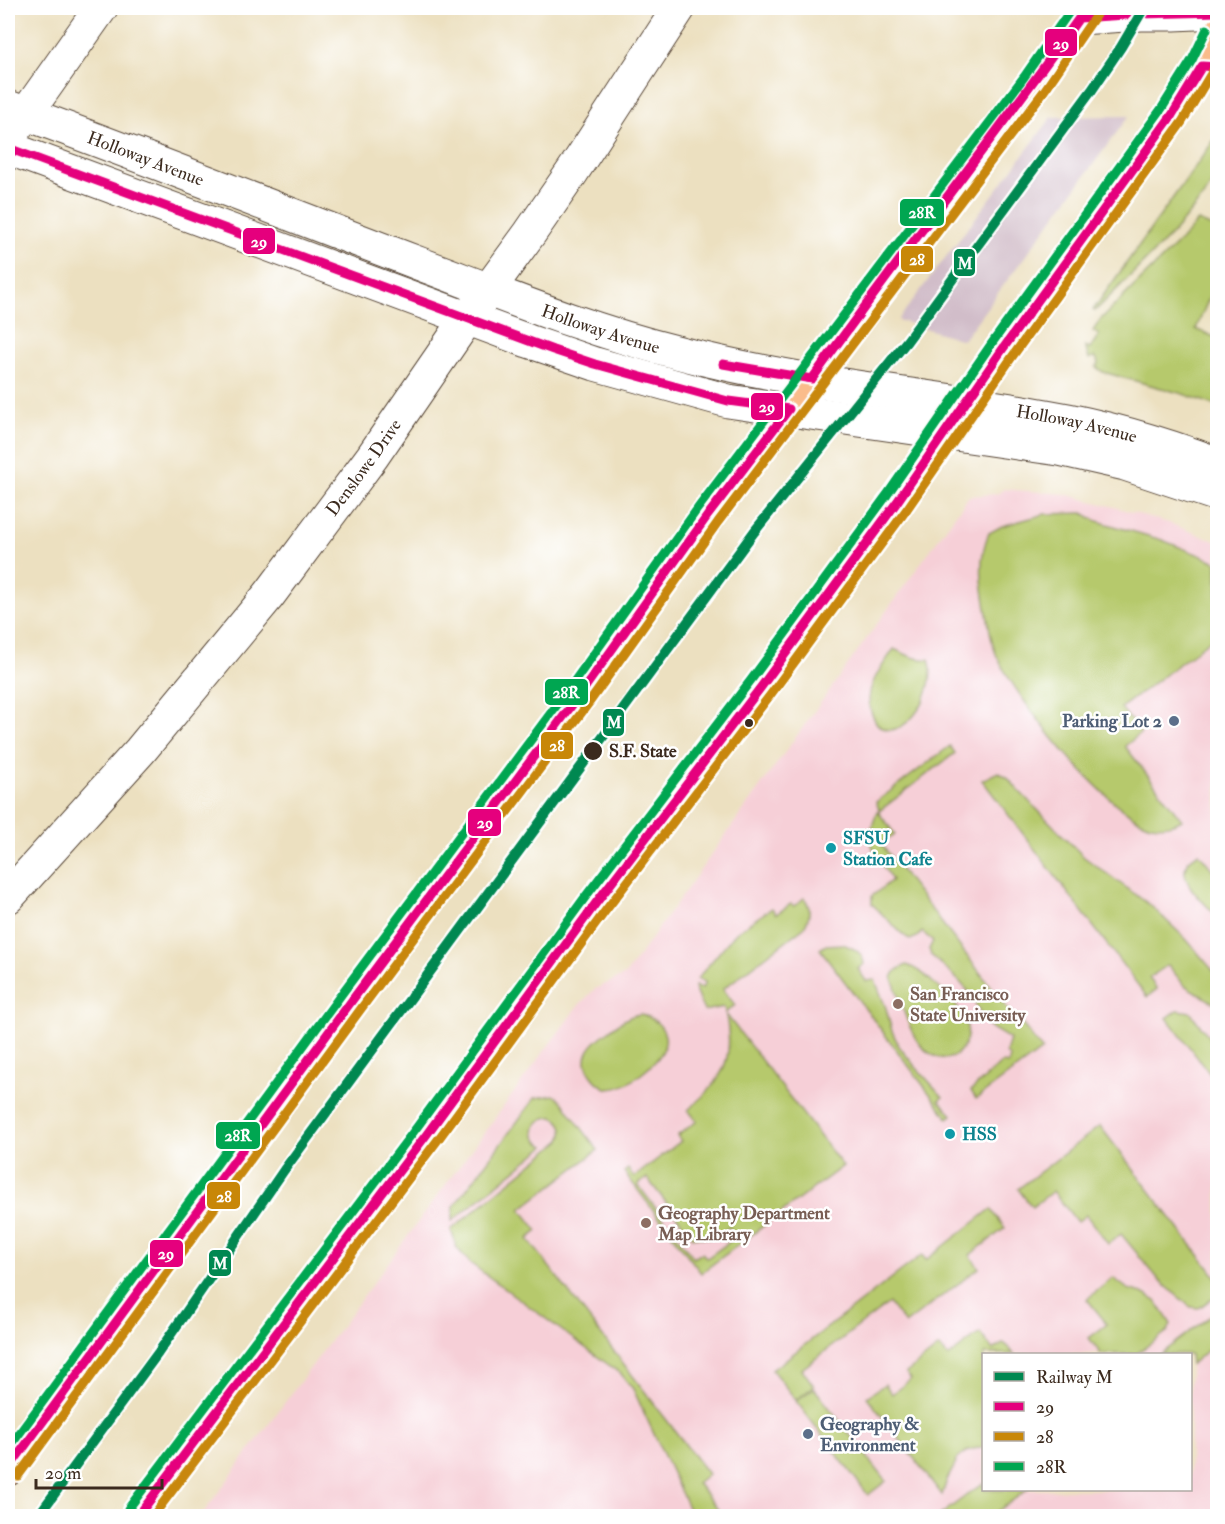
<svg xmlns="http://www.w3.org/2000/svg" width="1225" height="1524" font-family="'IM FELL Double Pica',serif">
<style>
.built{fill:#f6cfd7;fill-rule:evenodd}
.industrial{fill:#d1bdc9}
.green{fill:#b6c96c;stroke:#787a45;stroke-width:1.5;fill-rule:evenodd}
.lines{fill:none;stroke-linecap:round;stroke-linejoin:round}
.minor-casing{stroke:#564536;stroke-width:35}
.tertiary-casing{stroke:#564536;stroke-width:35}
.trunk-casing{stroke:#564536;stroke-width:35}
.minor{stroke:#fff;stroke-width:33}
.tertiary{stroke:#fff;stroke-width:33}
.trunk{stroke:#fabc8b;stroke-width:33}
.bus-1-casing{stroke:#fff;stroke-width:14}
.bus-2-casing{stroke:#fff;stroke-width:14}
.bus-3-casing{stroke:#fff;stroke-width:14}
.bus-1{stroke:#e5007d;stroke-width:9}
.bus-2{stroke:#c88708;stroke-width:9}
.bus-3{stroke:#00a651;stroke-width:9}
.rail-1-casing{stroke:#fff;stroke-width:15}
.rail-1{stroke:#008851;stroke-width:10}
.service-dot{fill:#5c6f8a;stroke:#fff;stroke-width:2}
.bus-dot{fill:#3b2a1e;stroke:#fff;stroke-width:2}
.culture-dot{fill:#0f9aa8;stroke:#fff;stroke-width:2}
.education-dot{fill:#8d6e63;stroke:#fff;stroke-width:2}
.labels{text-anchor:middle;dominant-baseline:central;stroke-width:5;stroke-linejoin:round;paint-order:stroke}
.street-label{font-size:18px;fill:#3b2a1e;stroke:#fff}
.service-label{font-size:18px;font-weight:bold;fill:#4e5e75;stroke:#fff;text-anchor:end}
.stop-label{font-size:18px;font-weight:bold;fill:#3b2a1e;stroke:#fff;text-anchor:start}
.culture-label{font-size:18px;font-weight:bold;fill:#0d838f;stroke:#fff;text-anchor:start}
.education-label{font-size:18px;font-weight:bold;fill:#785e54;stroke:#fff;text-anchor:start}
.line-badge{stroke:#fff;stroke-width:2}
.badge-label{font-size:16px;text-anchor:middle;font-weight:bold;fill:#fff}
</style>
<rect width="100%" height="100%" fill="#fff"/>
<filter id="ink" filterUnits="userSpaceOnUse"><feTurbulence type="fractalNoise" baseFrequency=".0167" numOctaves="2"/><feDisplacementMap in="SourceGraphic" scale="12" xChannelSelector="R" yChannelSelector="G"/><feConvolveMatrix kernelMatrix="1 2 1 2 8 2 1 2 1" color-interpolation-filters="sRGB"/></filter>
<filter id="wash" filterUnits="userSpaceOnUse"><feTurbulence type="fractalNoise" baseFrequency=".008" numOctaves="4" result="noise"/><feDisplacementMap in="SourceGraphic" scale="24" xChannelSelector="R" yChannelSelector="G"/><feGaussianBlur stdDeviation="1.35" result="paint"/><feColorMatrix in="noise" values="0 0 0 0 0 0 0 0 0 0 0 0 0 0 0 0 0 1.4 0 .05"/><feComposite in="paint" operator="in"/></filter>
<g filter="url(#wash)">
<rect width="100%" height="100%" fill="#ece0c0"/>
<path class="built" d="M1004 489 1064 494 1114 507 1169 523 1217 542V1516H201L577 1007 595 989 625 975 969 496 997 494ZM984 1354H1190V1490H984Z"/>
<polygon class="industrial" points="1129,116 963,340 898,320 1052,117"/>
<g class="green">
<polygon points="1217,136 1217,176 1203,197 1174,232 1095,311 1093,310"/>
<polygon points="1198,221 1217,229 1217,279 1196,329 1217,338 1217,406 1183,394 1103,372 1096,367 1098,364 1097,359 1094,357 1089,359 1085,346 1090,348 1099,335 1093,331 1100,320 1181,240"/>
<path d="M1083 513 1097 521 1162 540 1217 562V635L1121 708 1141 733 1125 746 1182 820C1174 825 1161 827 1151 825 1106 812 1014 697 996 654 991 641 989 627 987 614 982 586 977 560 989 533L1002 526 1045 514Z"/>
<path d="M894 649C905 654 917 661 929 659 937 681 919 722 895 729 890 731 882 729 878 725 875 722 873 717 871 712 863 688 882 667 894 649Z"/>
<path d="M950 746 955 753 878 812 895 834 881 844 1014 1017 1016 1016 1042 1050 976 1099 971 1091 1000 1064 1003 1063 1008 1064 1010 1057 1006 1053 1010 1039 993 1029 986 1023 969 992 958 980 931 955 929 949 933 941 922 932 917 937 910 940 901 933 872 904V896L892 880C874 852 862 842 879 809L876 802Z"/>
<polygon points="998,772 1007,777 1020,792 1084,857 1150,905 1186,939 1217,975 1217,1005 1184,985 1168,965 1149,978 1157,989 1147,997 982,780"/>
<path d="M1199 853 1217 875V916C1206 904 1175 880 1188 862 1191 858 1196 855 1199 853Z"/>
<path d="M804 898C812 907 810 917 804 927L723 989 735 1005 725 1013 843 1166 701 1273 624 1172 628 1169 634 1177 681 1141 677 1136 697 1121 688 1110C726 1078 736 1056 724 1007L704 1011 696 993 695 986 702 989 705 982 697 979 736 932 772 908 776 914 791 904 794 906ZM647 1178 693 1237 715 1238 729 1227 736 1237 707 1258 702 1253 694 1258 638 1185Z"/>
<path d="M843 944C853 948 863 952 864 964L858 969 866 981 875 980 886 1008 892 1031 899 1046 914 1065 943 1097 939 1100 952 1115 948 1118 820 949 826 945Z"/>
<path d="M907 965C919 969 928 978 937 986 950 997 963 1011 967 1027 968 1033 967 1040 964 1045 951 1069 928 1057 916 1039 905 1021 900 998 892 978 895 970 899 968 907 965Z"/>
<path d="M1178 1010 1190 1012 1216 1046C1212 1059 1218 1070 1217 1083L1167 1018Z"/>
<path d="M641 1014C656 1018 670 1031 664 1048 659 1063 623 1093 606 1088 600 1085 596 1082 592 1076 577 1056 593 1042 609 1031 619 1023 627 1016 641 1014Z"/>
<path d="M554 1095 560 1099 598 1150 521 1209 538 1231 528 1239 708 1474 697 1483 723 1516H692L633 1389 621 1374 470 1263 457 1248 451 1230 561 1140C566 1130 562 1121 553 1117 533 1117 527 1137 545 1146L452 1221 454 1206 535 1098Z"/>
<polygon points="1100,1126 1216,1277 1217,1276 1217,1295 1199,1308 1191,1307 1188,1305 1160,1281 1121,1234 1108,1244 1086,1215 1077,1222 1053,1191 1032,1207 1018,1189"/>
<polygon points="991,1209 1005,1228 970,1255 979,1268 905,1324 889,1303 802,1369 814,1386 796,1400 772,1370 922,1255 926,1260"/>
<polygon points="1113,1278 1128,1289 1142,1293 1156,1301 1171,1324 1168,1331 1136,1354 1101,1354 1089,1338 1107,1324 1087,1299"/>
<polygon points="1217,1311 1217,1343 1191,1364 1190,1354 1160,1354"/>
<path d="M980 1333 993 1350 1004 1343 1014 1354H984L983 1448C971 1447 963 1453 955 1461L956 1463 947 1480 942 1495 867 1397 885 1384 892 1394 911 1379 906 1373 939 1347 948 1357Z"/>
<polygon points="814,1388 886,1481 868,1495 796,1401"/>
<polygon points="983,1483 984,1490 1027,1490 991,1516 939,1516"/>
</g>
</g>
<g filter="url(#ink)">
<g class="lines">
<g class="minor-casing">
<g id="minor">
<polyline points="8,137 26,114 101,8"/>
<path id="s1" d="M8 897 140 751 269 595 372 457 467 319 530 233 573 171 679 8"/>
</g>
</g>
<g class="tertiary-casing">
<g id="tertiary">
<polyline points="1079,18 1141,14 1174,14 1218,12"/>
<path id="s2" d="M8 107C145 157 281 211 418 263 503 295 588 330 676 352 798 384 923 394 1046 416 1105 426 1162 443 1218 464"/>
<polyline points="8,148 528,341 595,364 728,401 1059,449 1125,464 1218,495"/>
</g>
</g>
<g class="trunk-casing">
<g id="trunk">
<polyline points="8,1469 353,999 581,693 708,515 812,379 845,333 1034,84 1086,8"/>
<polyline points="138,1516 427,1134 596,903 761,687 897,502 1002,350 1172,115 1202,66 1218,35"/>
</g>
</g>
<use href="#minor" class="minor"/>
<use href="#tertiary" class="tertiary"/>
<use href="#trunk" class="trunk"/>
<g class="bus-1-casing">
<g id="bus-1">
<polyline points="8,148 553,350 595,364 728,401 789,409 708,515 581,693 353,999 8,1469"/>
<path d="M723 364 812 379C899 257 993 140 1079 18L1141 14 1218 12"/>
<polyline points="138,1516 427,1134 596,903 761,687 897,502 1002,350 1172,115 1202,66 1218,67"/>
</g>
</g>
<g class="bus-2-casing">
<g id="bus-2">
<polyline points="18,1476 363,1006 591,700 718,522 1044,91 1096,15"/>
<polyline points="153,1516 437,1141 606,910 771,694 907,509 1012,357 1182,122 1218,62"/>
</g>
</g>
<g class="bus-3-casing">
<g id="bus-3">
<polyline points="8,1449 343,992 571,686 698,508 1024,77 1072,8"/>
<polyline points="128,1509 417,1127 586,896 751,680 887,495 992,343 1162,108 1192,60 1207,29"/>
</g>
</g>
<use href="#bus-1" class="bus-1"/>
<use href="#bus-2" class="bus-2"/>
<use href="#bus-3" class="bus-3"/>
<g class="rail-1-casing">
<polyline id="rail-1" points="38,1516 158,1353 284,1170 754,532 907,341 1092,90 1121,47 1144,8"/>
</g>
<use href="#rail-1" class="rail-1"/>
</g>
</g>
<g class="service-dot">
<circle cx="1174" cy="721" r="6"/>
<circle cx="808" cy="1434" r="6"/>
</g>
<g class="bus-dot">
<circle cx="749" cy="723" r="5"/>
<circle cx="593" cy="751" r="10"/>
</g>
<g class="culture-dot">
<circle cx="831" cy="848" r="6"/>
<circle cx="950" cy="1134" r="6"/>
</g>
<g class="education-dot">
<circle cx="898" cy="1004" r="6"/>
<circle cx="646" cy="1223" r="6"/>
</g>
<g class="labels">
<g class="street-label">
<text stroke="none"><textPath href="#s2" startOffset="147">Holloway Avenue</textPath></text>
<text stroke="none"><textPath href="#s2" startOffset="633">Holloway Avenue</textPath></text>
<text stroke="none"><textPath href="#s2" startOffset="1119">Holloway Avenue</textPath></text>
<text stroke="none"><textPath href="#s1" startOffset="558">Denslowe Drive</textPath></text>
</g>
<g class="service-label">
<text x="1162" y="721">Parking Lot 2</text>
<text x="820" y="1424" text-anchor="start">Geography &amp;<tspan x="820" dy="21">Environment</tspan></text>
</g>
<g class="stop-label">
<text x="609" y="751">S.F. State</text>
</g>
<g class="culture-label">
<text x="843" y="838">SFSU<tspan x="843" dy="21">Station Cafe</tspan></text>
<text x="962" y="1134">HSS</text>
</g>
<g class="education-label">
<text x="910" y="994">San Francisco<tspan x="910" dy="21">State University</tspan></text>
<text x="658" y="1213">Geography Department<tspan x="658" dy="21">Map Library</tspan></text>
</g>
</g>
<g class="line-badge">
<rect x="1044" y="28" width="34" height="29" rx="6" fill="#e5007d"/>
<rect x="899" y="198" width="46" height="29" rx="6" fill="#00a651"/>
<rect x="242" y="227" width="34" height="28" rx="6" fill="#e5007d"/>
<rect x="900" y="245" width="34" height="28" rx="6" fill="#c88708"/>
<rect x="953" y="248" width="23" height="29" rx="6" fill="#008851"/>
<rect x="750" y="392" width="34" height="29" rx="6" fill="#e5007d"/>
<rect x="544" y="678" width="45" height="28" rx="6" fill="#00a651"/>
<rect x="602" y="708" width="23" height="29" rx="6" fill="#008851"/>
<rect x="540" y="731" width="34" height="29" rx="6" fill="#c88708"/>
<rect x="467" y="808" width="35" height="29" rx="6" fill="#e5007d"/>
<rect x="215" y="1121" width="46" height="29" rx="6" fill="#00a651"/>
<rect x="206" y="1181" width="35" height="29" rx="6" fill="#c88708"/>
<rect x="149" y="1239" width="35" height="29" rx="6" fill="#e5007d"/>
<rect x="208" y="1249" width="24" height="28" rx="6" fill="#008851"/>
</g>
<g class="badge-label">
<text x="1061" y="49">29</text>
<text x="922" y="218">28R</text>
<text x="259" y="247">29</text>
<text x="917" y="265">28</text>
<text x="965" y="269">M</text>
<text x="767" y="412">29</text>
<text x="566" y="698">28R</text>
<text x="614" y="728">M</text>
<text x="557" y="751">28</text>
<text x="485" y="828">29</text>
<text x="238" y="1141">28R</text>
<text x="224" y="1202">28</text>
<text x="166" y="1259">29</text>
<text x="220" y="1269">M</text>
</g>
<rect width="1225" height="1524" fill="none" stroke="#fff" stroke-width="30"/>
<rect x="982" y="1353" width="210" height="138" fill="#ffffff" stroke="#b1aaa5" stroke-width="1.5"/>
<rect x="994" y="1372" width="30" height="9" fill="#008851" stroke="#b1aaa5" stroke-width="1.5"/>
<text x="1036" y="1383" font-size="18" fill="#3b2a1e">Railway M</text>
<rect x="994" y="1402" width="30" height="9" fill="#e5007d" stroke="#b1aaa5" stroke-width="1.5"/>
<text x="1036" y="1413" font-size="18" fill="#3b2a1e">29</text>
<rect x="994" y="1432" width="30" height="9" fill="#c88708" stroke="#b1aaa5" stroke-width="1.5"/>
<text x="1036" y="1443" font-size="18" fill="#3b2a1e">28</text>
<rect x="994" y="1462" width="30" height="9" fill="#00a651" stroke="#b1aaa5" stroke-width="1.5"/>
<text x="1036" y="1473" font-size="18" fill="#3b2a1e">28R</text>
<path d="M36 1479v9h126v-9" fill="none" stroke="#3b2a1e" stroke-width="3"/>
<text x="45" y="1479" font-size="18" fill="#3b2a1e" stroke="#ffffff" stroke-width="4.5" paint-order="stroke">20 m</text>
</svg>
